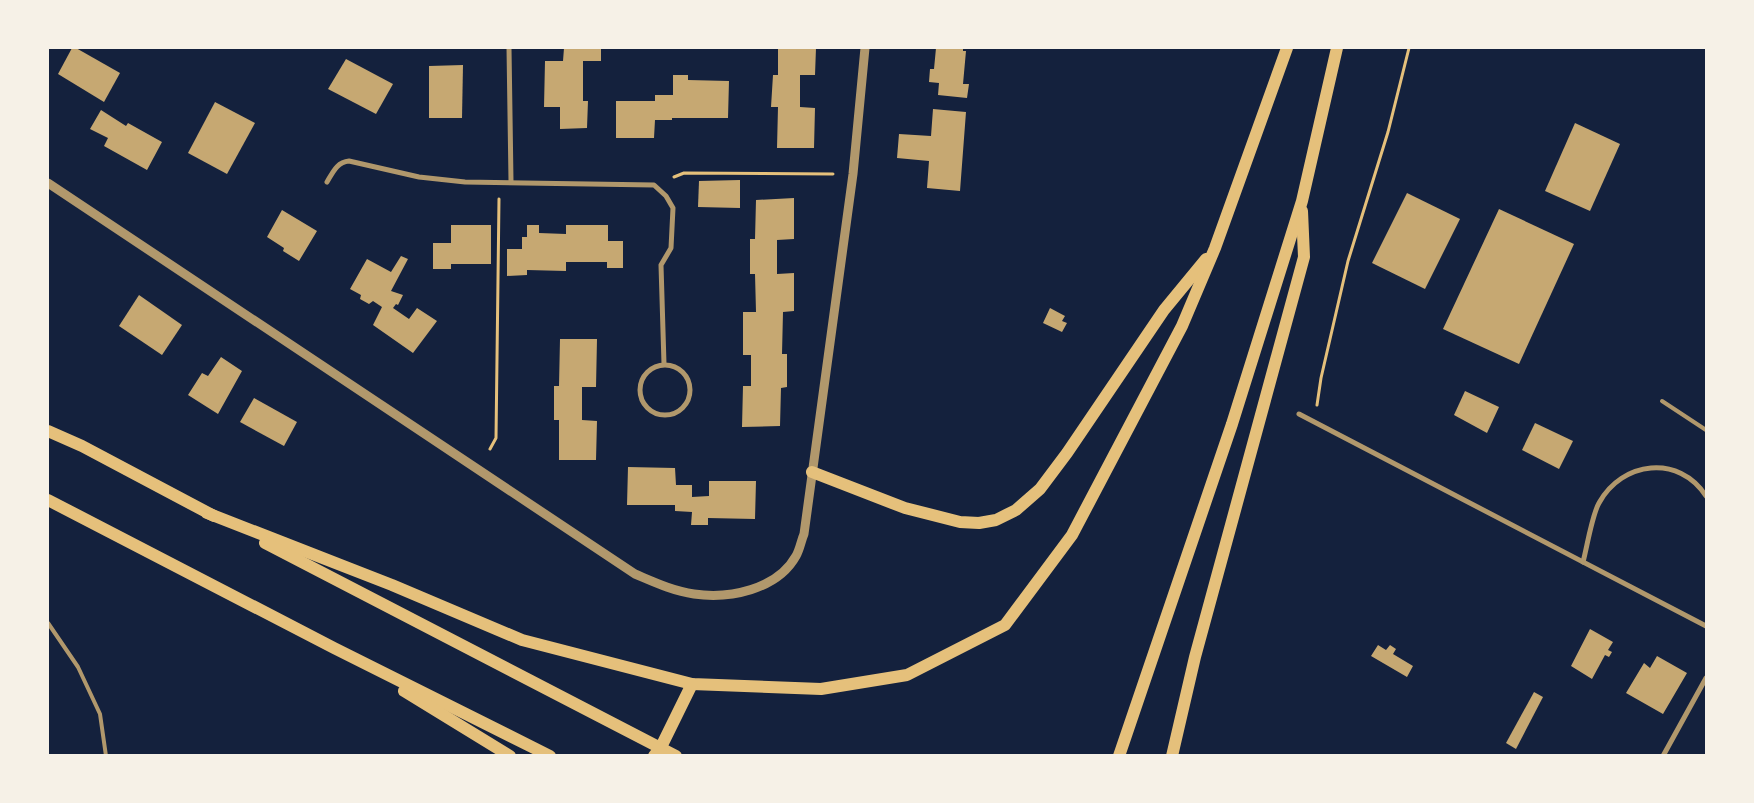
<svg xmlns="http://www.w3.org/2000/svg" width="1754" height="803" font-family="'Work Sans',sans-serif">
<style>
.building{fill:#c6a872}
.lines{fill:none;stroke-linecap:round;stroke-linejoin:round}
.path{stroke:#e5c07b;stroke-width:3}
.service{stroke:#b1986c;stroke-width:4}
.minor{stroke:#b1986c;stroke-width:5}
.tertiary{stroke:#b1986c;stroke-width:9}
.primary{stroke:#e5c07b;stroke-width:12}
</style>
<rect width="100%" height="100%" fill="#14213d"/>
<g class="building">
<polygon points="72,48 76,48 120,73 104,102 58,74"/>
<polygon points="564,48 601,48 601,61 583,61 583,101 588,101 587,128 560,129 560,107 544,107 545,61 563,61"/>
<polygon points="778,48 816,48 815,75 800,75 800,107 815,108 814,148 777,148 778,107 771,107 773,75 778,75"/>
<polygon points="936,48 963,48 963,51 966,51 963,84 969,84 967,98 938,95 939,83 929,82 930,69 934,69"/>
<polygon points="346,59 393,84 376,114 328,89"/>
<polygon points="463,65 462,118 429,118 429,66"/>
<polygon points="673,75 688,75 688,80 729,81 728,118 672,118 672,120 655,120 654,138 616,138 616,101 655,101 655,95 673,95"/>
<polygon points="215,102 255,123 227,174 188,153"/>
<polygon points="933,109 966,112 960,191 927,188 929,161 897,158 899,134 931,136"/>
<polygon points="101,110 126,126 128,123 162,142 147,170 104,146 108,138 90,129"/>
<polygon points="1575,123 1620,144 1590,211 1545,191"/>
<polygon points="740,180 740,208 698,207 699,181"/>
<polygon points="1407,193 1460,219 1425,289 1372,263"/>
<polygon points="794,198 794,239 777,240 777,274 794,273 794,311 783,312 782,354 787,354 787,387 781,388 780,426 742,427 743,386 751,386 751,355 743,355 743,312 756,312 755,274 750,274 750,239 755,239 756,200"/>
<polygon points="1499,209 1574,244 1519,364 1443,329"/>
<polygon points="282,210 317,231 299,261 283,251 284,248 267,237"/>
<polygon points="451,225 491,225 491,264 451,264 451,269 433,269 433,243 451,243"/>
<polygon points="527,225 539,225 539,233 566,234 566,225 608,225 608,241 623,241 623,268 607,268 607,262 566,262 566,271 527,270 527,275 507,276 507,249 522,249 522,237 527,237"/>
<polygon points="401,256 408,259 391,291 403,295 398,305 396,304 393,308 409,319 417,308 437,321 413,353 373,325 382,307 373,301 369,304 360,299 361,295 350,289 367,259 391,272"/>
<polygon points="139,295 182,325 162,355 119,326"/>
<polygon points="1050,308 1065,316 1062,321 1067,323 1062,332 1043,323"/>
<polygon points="560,339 597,339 596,387 582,387 582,420 597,421 596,460 559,460 559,420 554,420 554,386 559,386"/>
<polygon points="221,357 242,371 218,414 188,395 202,373 208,376"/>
<polygon points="1465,391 1499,407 1487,433 1454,415"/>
<polygon points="254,398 297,422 284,446 240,422"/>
<polygon points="1535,423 1573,441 1559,469 1522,450"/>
<polygon points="628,467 675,468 676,485 692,485 692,497 709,496 709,481 756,481 755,519 708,518 708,525 691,525 692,512 675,511 675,505 627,505"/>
<polygon points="1590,629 1613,642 1608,650 1612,652 1609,657 1605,655 1592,679 1571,666"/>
<polygon points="1378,645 1386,650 1390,645 1396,649 1393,654 1413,666 1407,677 1371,656"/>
<polygon points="1657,656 1687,673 1663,714 1626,693 1644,663 1650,668"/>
<polygon points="1534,692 1543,697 1516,749 1506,743"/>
</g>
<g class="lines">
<g class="path">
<polyline points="674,177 684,173 833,174"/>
<polyline points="1317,405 1321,378 1348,261 1388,132 1409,48"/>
<polyline points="490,449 496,438 499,199"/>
</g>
<g class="service">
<polyline points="1662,401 1706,430"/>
<polyline points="48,623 78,667 100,714 106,756"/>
</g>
<g class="minor">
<polyline points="509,48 511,181"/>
<path d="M327 182C333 172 337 162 349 161L419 177 465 182 654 185 666 196 673 208 671 248 661 265 664 364"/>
<circle cx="665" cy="390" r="25"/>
<polyline points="1299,414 1706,626"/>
<path d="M1583 562C1587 547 1592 515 1599 503 1622 461 1679 454 1706 496"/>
<polyline points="1663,756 1706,678"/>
</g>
<path class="tertiary" d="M48 183 635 574C654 582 673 591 694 594 729 599 777 590 796 556 800 549 801 541 804 534L853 174 865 48"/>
<g class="primary">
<polyline points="48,431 82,446 214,516"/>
<polyline points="812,472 905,508 960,522 979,523 996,520 1016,510 1040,489 1067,453 1164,310 1206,259"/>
<polyline points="48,500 334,648 550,756"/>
<polyline points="207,513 392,585 522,640 692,684 821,689 907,675 1005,625 1072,535 1182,326 1215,248 1287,48"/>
<polyline points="265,543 676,756"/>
<polyline points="404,691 510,756"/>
<polyline points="654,756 661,747 692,684"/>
<polyline points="1119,756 1232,424 1302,201 1337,48"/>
<polyline points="1172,756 1195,657 1304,257 1302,211"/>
</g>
</g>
<rect width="1754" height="803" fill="none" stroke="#f6f1e7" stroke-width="98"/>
</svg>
